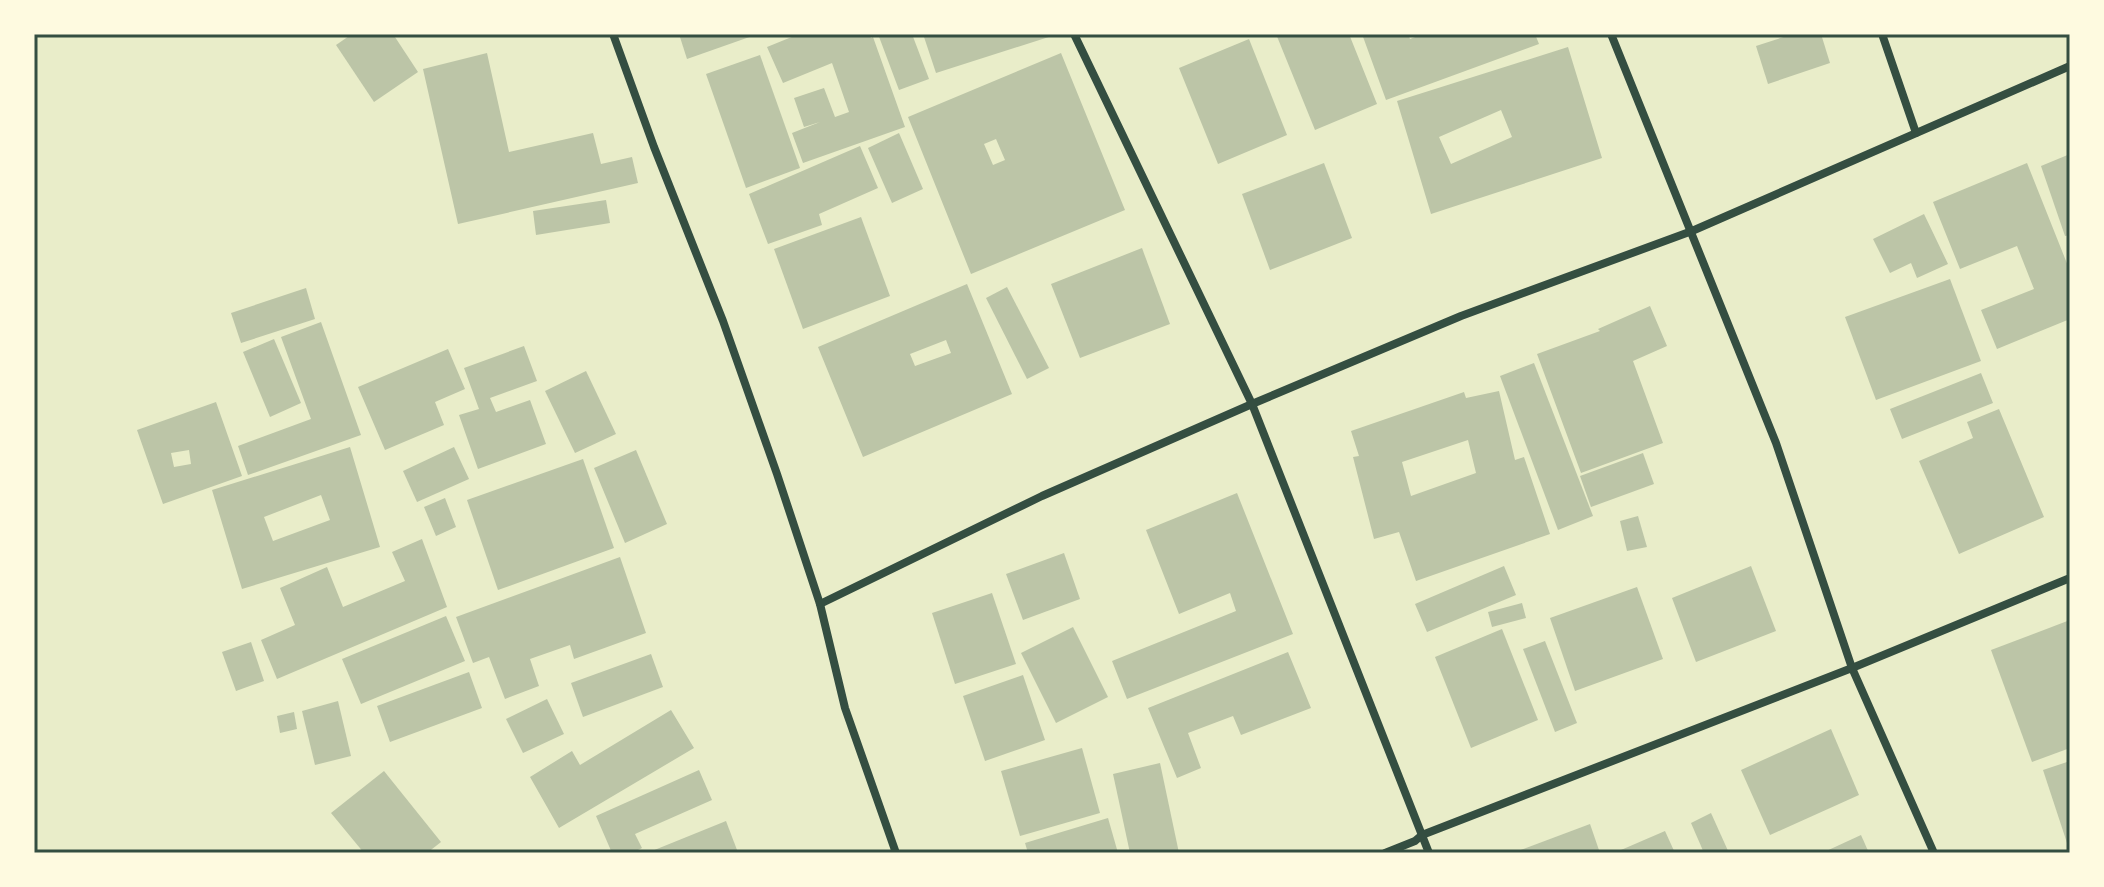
<svg xmlns="http://www.w3.org/2000/svg" width="2104" height="887" font-family="'DejaVu Sans',sans-serif">
<style>
.building{fill:#bcc5a7;fill-rule:evenodd}
.lines{fill:none;stroke-linecap:round;stroke-linejoin:round}
.minor{stroke:#344e41;stroke-width:8}
.neatline{fill:none;stroke:#344e41;stroke-width:3}
</style>
<rect width="100%" height="100%" fill="#e9edc9"/>
<g class="building">
<polygon points="352,34 393,34 418,72 374,102 336,45"/>
<polygon points="679,34 758,34 687,59"/>
<polygon points="799,34 869,34 871,38 873,37 905,127 803,163 792,133 820,122 804,127 794,98 824,88 835,117 849,112 832,63 783,83 767,47"/>
<polygon points="878,34 912,34 929,79 899,90"/>
<polygon points="923,34 1055,34 1055,35 936,73"/>
<polygon points="1276,34 1349,34 1377,104 1315,130"/>
<polygon points="1362,34 1408,34 1410,39 1423,34 1535,34 1539,44 1386,100"/>
<polygon points="1793,34 1821,34 1830,63 1768,84 1756,46"/>
<polygon points="1249,39 1287,135 1218,164 1179,68"/>
<path d="M1568 47 1602 158 1431 214 1397 101ZM1501 110 1512 137 1451 164 1439 137Z"/>
<polygon points="487,53 509,152 593,133 601,164 632,157 638,183 458,224 423,69"/>
<path d="M1061 53 1125 210 971 274 908 117ZM996 139 1005 160 993 165 984 144Z"/>
<polygon points="760,55 800,168 746,188 706,74"/>
<polygon points="899,133 923,189 892,203 868,148"/>
<polygon points="860,146 878,188 819,214 822,225 768,244 749,194"/>
<polygon points="2070,154 2070,235 2065,236 2041,166"/>
<polygon points="1324,163 1352,238 1270,270 1242,194"/>
<polygon points="2027,163 2070,271 2070,319 1997,349 1981,310 2034,289 2017,246 1960,269 1933,202"/>
<polygon points="606,200 610,223 536,235 533,211"/>
<polygon points="1924,214 1948,264 1917,278 1911,263 1890,273 1873,239"/>
<polygon points="861,217 890,296 803,329 774,249"/>
<polygon points="1142,248 1170,324 1080,358 1051,284"/>
<polygon points="1950,279 1981,361 1876,400 1845,317"/>
<path d="M967 284 1012 394 863 457 818 347ZM946 340 951 353 915 366 910 354Z"/>
<polygon points="1007,287 1049,368 1027,379 986,298"/>
<polygon points="306,288 315,319 241,343 231,313"/>
<polygon points="1650,306 1667,346 1633,361 1663,443 1581,473 1537,354 1600,331 1598,329"/>
<polygon points="321,322 361,435 248,475 238,446 311,419 281,337"/>
<polygon points="274,339 301,403 270,417 243,352"/>
<polygon points="524,346 537,381 490,398 496,412 530,400 546,444 478,469 459,415 479,409 464,368"/>
<polygon points="448,349 465,389 435,402 444,425 385,450 358,387"/>
<polygon points="1534,363 1593,516 1558,530 1500,376"/>
<polygon points="586,371 616,434 575,453 545,391"/>
<polygon points="1981,373 1993,403 1902,439 1890,409"/>
<path d="M1499 391 1515 460 1524 457 1550 534 1416 581 1399 532 1374 539 1353 457 1359 456 1351 431 1464 392 1466 398ZM1468 440 1476 473 1411 496 1402 462Z"/>
<path d="M216 402 242 476 163 504 137 430ZM189 450 191 464 174 467 171 453Z"/>
<polygon points="1999,409 2044,517 1959,554 1919,461 1973,438 1967,422"/>
<path d="M350 447 380 547 242 589 212 490ZM321 495 330 520 273 541 264 517Z"/>
<polygon points="454,447 469,479 417,502 403,471"/>
<polygon points="636,450 667,524 625,543 594,468"/>
<polygon points="1643,453 1654,484 1591,507 1580,476"/>
<polygon points="583,459 614,548 498,590 467,500"/>
<polygon points="1237,493 1293,634 1127,699 1112,661 1236,611 1230,593 1179,614 1146,530"/>
<polygon points="445,498 456,527 436,536 424,507"/>
<polygon points="1638,516 1647,547 1627,551 1620,521"/>
<polygon points="422,539 447,607 277,679 261,640 295,625 280,588 327,567 343,607 405,581 392,552"/>
<polygon points="1064,553 1080,599 1023,620 1006,574"/>
<polygon points="620,557 646,633 574,659 570,645 530,659 539,686 505,699 489,657 473,663 456,617"/>
<polygon points="1504,566 1516,595 1427,632 1415,604"/>
<polygon points="1751,566 1776,631 1696,662 1672,598"/>
<polygon points="1637,587 1663,659 1575,691 1550,618"/>
<polygon points="992,593 1016,664 955,684 932,613"/>
<polygon points="1522,603 1526,618 1492,627 1488,612"/>
<polygon points="446,616 465,661 361,704 342,659"/>
<polygon points="2070,620 2070,748 2032,762 1991,650"/>
<polygon points="1073,627 1108,697 1056,723 1021,653"/>
<polygon points="1502,629 1538,720 1471,748 1435,657"/>
<polygon points="1545,641 1577,723 1555,732 1523,649"/>
<polygon points="251,642 264,681 236,691 222,652"/>
<polygon points="1288,652 1311,708 1241,735 1233,716 1188,733 1201,768 1177,778 1148,708"/>
<polygon points="651,654 663,687 583,717 571,683"/>
<polygon points="469,672 482,708 390,742 377,706"/>
<polygon points="1023,675 1045,740 985,761 963,696"/>
<polygon points="547,699 564,734 523,753 506,719"/>
<polygon points="338,701 351,756 315,765 302,711"/>
<polygon points="671,710 694,748 559,828 530,777 572,751 580,765"/>
<polygon points="294,712 297,729 280,733 277,716"/>
<polygon points="1831,729 1859,795 1770,835 1741,770"/>
<polygon points="1082,748 1100,813 1020,836 1001,771"/>
<polygon points="2070,761 2070,849 2069,849 2043,770"/>
<polygon points="1160,763 1179,853 1130,853 1113,774"/>
<polygon points="699,770 712,800 635,834 642,848 632,853 612,853 596,816"/>
<polygon points="384,771 441,842 427,853 364,853 331,813"/>
<polygon points="1711,813 1729,853 1704,853 1691,823"/>
<polygon points="1108,818 1118,853 1028,853 1025,843"/>
<polygon points="726,821 737,850 730,853 647,853"/>
<polygon points="1590,824 1600,853 1513,853"/>
<polygon points="1665,831 1675,853 1614,853"/>
<polygon points="1861,835 1869,853 1822,853"/>
</g>
<g class="lines">
<g class="minor">
<polyline points="613,34 654,147 723,321 777,474 820,604 845,708 896,853"/>
<polyline points="1074,34 1252,404 1429,853"/>
<polyline points="1611,34 1776,443 1852,668 1934,853"/>
<polyline points="1882,34 1916,133"/>
<polyline points="820,604 1042,496 1252,404 1461,316 1692,231 2070,66"/>
<polyline points="1385,853 1415,841 1422,835 1852,668 2070,578"/>
</g>
</g>
<rect width="2104" height="887" fill="none" stroke="#fefae0" stroke-width="72"/>
<rect x="36" y="36" width="2032" height="815" class="neatline"/>
</svg>
